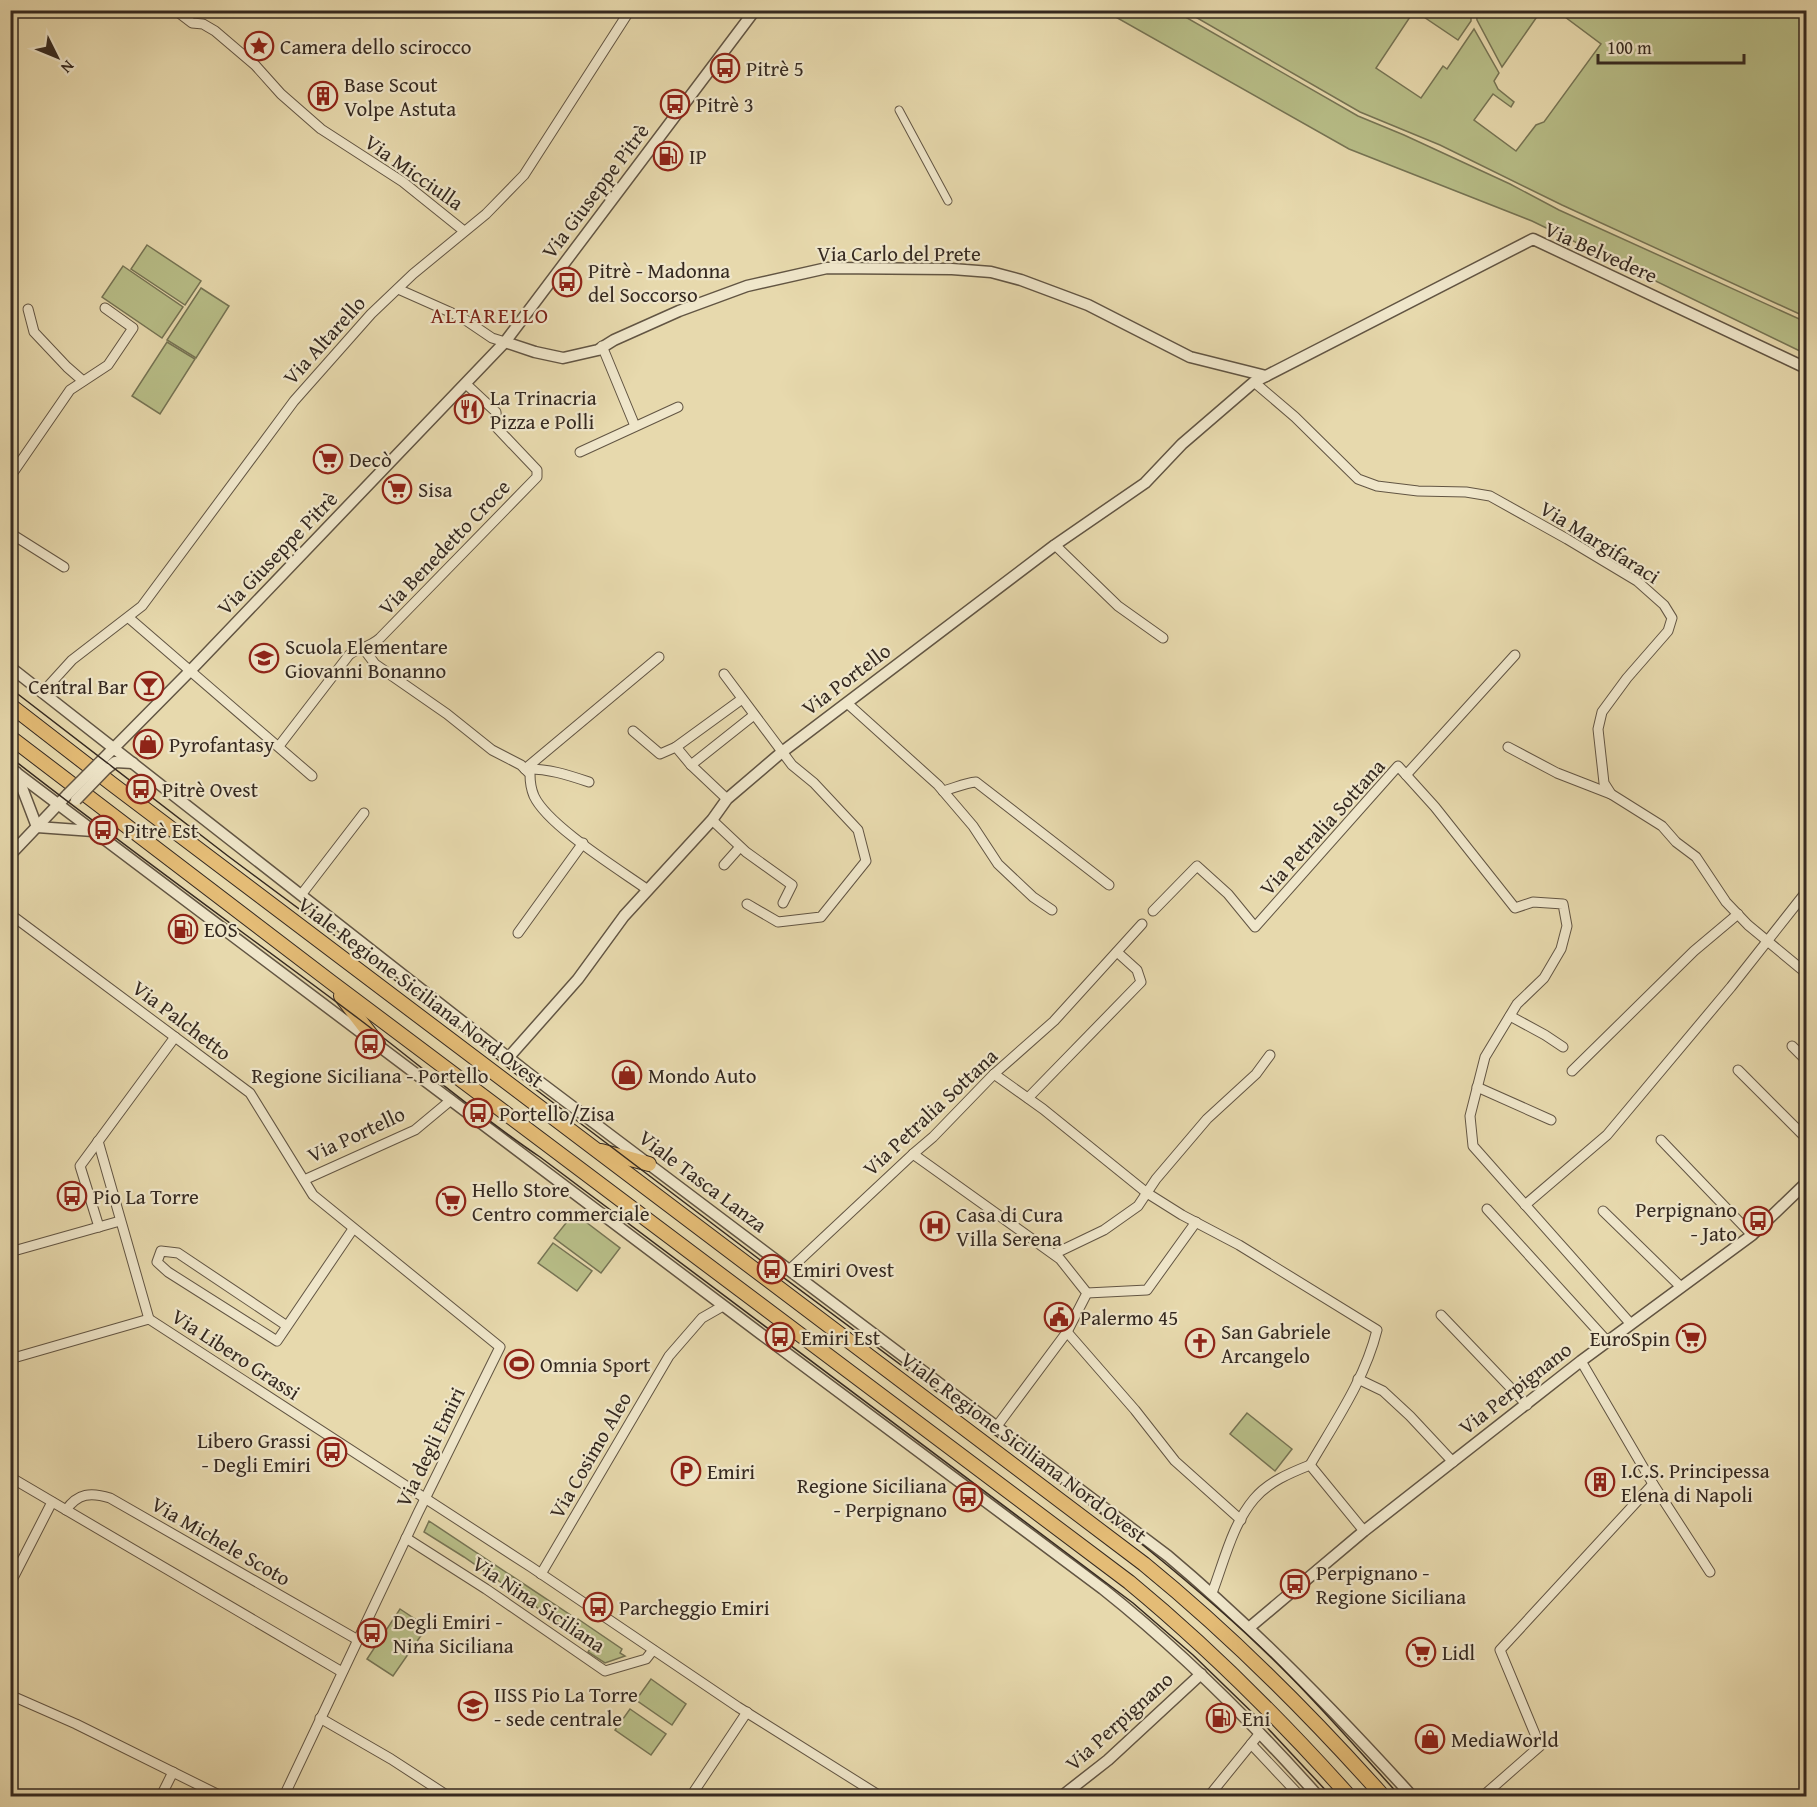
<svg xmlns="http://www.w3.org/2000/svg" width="1817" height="1807" font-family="'Gentium Book Plus',serif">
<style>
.green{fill:#b8be88;stroke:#767454;stroke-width:1.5}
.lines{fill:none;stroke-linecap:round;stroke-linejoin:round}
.pedestrian-casing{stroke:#625543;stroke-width:9}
.minor-casing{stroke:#625543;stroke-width:11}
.tertiary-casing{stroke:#625543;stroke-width:13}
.primary-casing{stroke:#352920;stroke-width:16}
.pedestrian{stroke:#efe6ca;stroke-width:7}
.minor{stroke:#efe6ca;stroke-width:9}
.tertiary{stroke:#efe6ca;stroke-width:10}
.primary{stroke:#e4bc76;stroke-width:14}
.tram{stroke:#352920;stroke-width:1.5}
.tertiary-bridge-casing{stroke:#625543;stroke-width:13;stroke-linecap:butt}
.tertiary-bridge{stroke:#efe6ca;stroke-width:10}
.labels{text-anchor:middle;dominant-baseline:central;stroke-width:4.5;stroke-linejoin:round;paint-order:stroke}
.poi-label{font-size:21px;fill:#352920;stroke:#efe6ca;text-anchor:start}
.street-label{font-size:21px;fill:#352920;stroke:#efe6ca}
.neighbourhood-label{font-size:22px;letter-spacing:1.5px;fill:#7a1f14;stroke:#efe6ca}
</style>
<rect width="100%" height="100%" fill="#e7d9ad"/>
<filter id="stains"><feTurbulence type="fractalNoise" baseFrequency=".00333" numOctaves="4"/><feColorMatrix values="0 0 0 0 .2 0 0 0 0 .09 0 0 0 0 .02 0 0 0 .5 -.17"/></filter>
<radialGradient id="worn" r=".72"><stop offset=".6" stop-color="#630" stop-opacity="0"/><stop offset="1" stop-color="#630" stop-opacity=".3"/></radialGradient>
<g class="green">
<polygon points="1105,11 1175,11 1358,116 1404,135 1510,184 1559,210 1806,322 1806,354 1532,221 1349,149"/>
<polygon points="1185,11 1414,11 1376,68 1421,98 1443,66 1447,69 1474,29 1499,73 1494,81 1498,89 1514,102 1511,107 1493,94 1474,120 1516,151 1536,125 1544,122 1601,44 1557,11 1806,11 1806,317 1562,205 1440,145 1360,112"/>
<polygon points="1415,11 1471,11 1471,21 1458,40"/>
<polygon points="1476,11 1476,10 1541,11 1502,67 1477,20"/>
<polygon points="147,245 201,281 185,305 131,269"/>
<polygon points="123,266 183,307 162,338 102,297"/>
<polygon points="201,288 229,306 196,358 167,340"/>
<polygon points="167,342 195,359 160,414 132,396"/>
<polygon points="574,1213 620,1248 601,1273 554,1238"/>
<polygon points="553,1243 592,1271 577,1291 538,1263"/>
<polygon points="1247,1413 1292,1449 1275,1471 1230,1434"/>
<polygon points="429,1521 575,1618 568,1629 464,1557 424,1532"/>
<polygon points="400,1609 427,1627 393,1676 367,1659"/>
<polygon points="578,1619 622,1649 620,1653 625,1656 605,1663 588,1652 592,1646 570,1631"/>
<polygon points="651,1679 686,1704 672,1725 636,1700"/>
<polygon points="630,1709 666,1734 651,1755 615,1730"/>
</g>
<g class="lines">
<g class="pedestrian-casing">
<polyline id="pedestrian" points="899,110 948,201"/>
</g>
<g class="minor-casing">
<g id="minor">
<polyline points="175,10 192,23 203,24 215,31 255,65 281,94 321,129 403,182 464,231"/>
<polyline points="398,289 461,317 492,338 505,342"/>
<polyline points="28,309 34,332 67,367 83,381"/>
<polyline points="602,346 635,426"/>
<polyline points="1254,382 1295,417 1358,479 1377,486 1418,491 1466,492 1490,496 1567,539 1637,581 1664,605 1672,618 1668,631 1627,678 1602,712 1598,729 1604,783 1611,794 1662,826 1676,842 1696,857 1726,902 1748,925 1806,973"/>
<polyline points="580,452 678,407"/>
<polyline points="10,477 70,390 108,365 133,328 105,308"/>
<polyline points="10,533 64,567"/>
<polyline points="1055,545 1118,606 1163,638"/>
<polyline points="129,618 312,776"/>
<path d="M363 648 375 664 447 714 492 750 521 765 530 774C530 781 531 789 534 796 548 826 620 870 648 890"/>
<polyline points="724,674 792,765 814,783 858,830 866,861 821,917 778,922 747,904"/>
<polyline points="42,693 72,660 142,606 294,401 371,314 413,274 486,214 524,175 630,10"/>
<polyline points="847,703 938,785 973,826 998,864 1033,897 1052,910"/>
<polyline points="633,731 660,754 676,747 691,765 727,799"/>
<path d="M279 746 349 655C359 647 369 648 380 638L537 477V470L497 428 496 412 466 384"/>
<polyline points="676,747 742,699"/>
<polyline points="1508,747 1557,773 1611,794"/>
<polyline points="691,765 754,715"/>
<polyline points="525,769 659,657"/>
<path d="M525 769C547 768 568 775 589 782"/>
<polyline points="1406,775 1515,655"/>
<path d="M943 791C955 788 964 783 976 782L1109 885"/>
<polyline points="712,820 746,852 792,885 783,903"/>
<polyline points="724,865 740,847"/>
<polyline points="301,895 364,813"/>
<polyline points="1153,911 1197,866 1228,894 1255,927 1398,766 1435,807 1515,908 1533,902 1563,904 1567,926 1561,949 1544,978 1517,1004 1485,1057 1470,1116 1473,1146 1630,1323"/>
<polyline points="10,914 250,1093 313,1195 500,1347 418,1513 284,1796"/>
<polyline points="518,933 583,843"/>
<polyline points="1510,1016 1545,1035 1563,1047"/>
<polyline points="1792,1046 1806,1060"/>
<polyline points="1738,1070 1806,1138"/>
<polyline points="1572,1071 1694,951 1738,914"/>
<path d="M994 1074 1043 1109 1147 1193 1182 1215 1239 1245 1377 1330C1365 1379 1335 1422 1310 1465"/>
<polyline points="1477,1087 1551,1120"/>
<polyline points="1028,1098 1141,982 1137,970 1117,952"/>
<polyline points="1661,1140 1752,1235"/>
<polyline points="98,1141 149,1319"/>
<polyline points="913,1154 1060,1259 1087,1293 1067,1332 997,1426"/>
<polyline points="304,1180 415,1130 451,1100"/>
<polyline points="1525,1205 1607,1135 1731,987 1806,892"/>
<polyline points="1487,1209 1607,1341"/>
<polyline points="1603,1211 1681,1287"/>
<polyline points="99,1227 80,1166 175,1037"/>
<polyline points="10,1252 120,1221"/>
<polyline points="1054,1254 1104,1230 1138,1206 1156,1179 1207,1119 1256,1074 1270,1055"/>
<polyline points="789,1270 913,1154 933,1137 994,1074 1054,1021 1142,924"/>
<polyline points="1087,1293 1147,1290 1196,1222"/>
<polyline points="1441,1315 1527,1405"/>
<polyline points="287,1326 178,1253 161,1251 157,1262 168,1272 277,1341 353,1229"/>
<polyline points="1067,1332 1135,1410 1175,1461 1241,1520"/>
<polyline points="10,1359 149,1319 531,1567 738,1707 880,1796"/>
<polyline points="1581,1361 1653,1484 1710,1572"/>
<polyline points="1358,1379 1383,1391 1410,1416 1453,1462"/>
<polyline points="10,1477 342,1672"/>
<path d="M66 1510C78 1493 91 1492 110 1498L358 1640"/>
<polyline points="406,1538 486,1589 605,1671 646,1659 653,1650"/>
<polyline points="541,1574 669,1356 702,1318 723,1306"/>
<polyline points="10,1584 52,1502"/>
<path d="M1212 1593C1224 1562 1232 1525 1254 1499 1268 1482 1290 1473 1310 1465L1364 1531"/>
<polyline points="10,1695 76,1724 221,1796"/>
<polyline points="320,1718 391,1759 448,1796"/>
<polyline points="1251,1744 1300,1796"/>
<polyline points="161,1796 173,1772"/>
<polyline points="691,1796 747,1712"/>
<polyline points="1209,1796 1260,1733"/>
<polyline points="1483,1796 1540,1746 1500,1650 1653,1484"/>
</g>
</g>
<g class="tertiary-casing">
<g id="tertiary">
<polyline points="505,342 535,352 563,358 598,350 614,340 679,311 747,286 827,268 952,269 991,272 1021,280 1088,305 1190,357 1266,376"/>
<path d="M10 667 528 1073 1168 1556C1256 1630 1335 1711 1412 1796"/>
<polyline points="98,764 191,670 505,342 755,10"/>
<path d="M10 768 761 1334 1103 1589C1181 1651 1252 1722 1318 1796"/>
<polyline points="106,769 115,762 133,763"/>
<polyline points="16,772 37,827"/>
<polyline points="37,827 93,831"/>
<polyline points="10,855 68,794"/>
<polyline points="509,1057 578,979 624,916 712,820 727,799 782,752 1055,545 1145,483 1182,444 1254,382 1266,376 1533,239 1806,368"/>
<polyline points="1250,1627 1364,1531 1581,1361 1752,1235 1806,1183"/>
<polyline points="1062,1796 1108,1760 1201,1674"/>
</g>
</g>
<g class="primary-casing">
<g id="primary">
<path d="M10 705 112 784 1144 1564C1231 1635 1309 1713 1383 1796"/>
<path d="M10 737 331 982 1129 1582C1209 1648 1280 1719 1349 1796"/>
<polyline points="341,996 378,1044"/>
<polyline points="601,1151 649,1164"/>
</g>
</g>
<use href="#pedestrian" class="pedestrian"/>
<use href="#minor" class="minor"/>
<use href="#tertiary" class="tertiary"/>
<use href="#primary" class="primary"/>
<g class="tram">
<path d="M10 688 228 856 447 1019 522 1079 772 1269 1144 1546C1188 1582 1232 1619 1272 1658 1317 1702 1358 1750 1400 1796"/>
<path d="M10 757C125 847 243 932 359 1019 420 1065 477 1115 540 1157L1133 1603 1193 1655 1261 1721 1331 1796"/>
</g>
<g class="tertiary-bridge-casing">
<g id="tertiary-bridge">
<polyline points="68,794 98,764"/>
<polyline points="76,800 106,769"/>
</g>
</g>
<use href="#tertiary-bridge" class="tertiary-bridge"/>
</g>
<defs>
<g id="sight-ring" transform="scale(1.5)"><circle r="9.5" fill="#efe6ca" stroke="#8f2418" stroke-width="1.5"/><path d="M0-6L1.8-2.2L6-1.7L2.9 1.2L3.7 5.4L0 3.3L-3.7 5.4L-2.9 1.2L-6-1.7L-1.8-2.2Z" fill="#8f2418"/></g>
<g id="bus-ring" transform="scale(1.5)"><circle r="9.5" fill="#efe6ca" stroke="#8f2418" stroke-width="1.5"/><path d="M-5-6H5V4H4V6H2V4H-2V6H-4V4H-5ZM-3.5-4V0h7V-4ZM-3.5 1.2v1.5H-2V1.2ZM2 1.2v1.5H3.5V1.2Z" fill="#8f2418"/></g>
<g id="building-ring" transform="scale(1.5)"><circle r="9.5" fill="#efe6ca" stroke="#8f2418" stroke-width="1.5"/><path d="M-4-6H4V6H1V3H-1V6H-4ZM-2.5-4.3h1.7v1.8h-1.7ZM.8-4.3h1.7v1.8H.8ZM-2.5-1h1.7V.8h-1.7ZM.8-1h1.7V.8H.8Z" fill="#8f2418"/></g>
<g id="fuel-ring" transform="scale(1.5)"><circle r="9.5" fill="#efe6ca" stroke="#8f2418" stroke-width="1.5"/><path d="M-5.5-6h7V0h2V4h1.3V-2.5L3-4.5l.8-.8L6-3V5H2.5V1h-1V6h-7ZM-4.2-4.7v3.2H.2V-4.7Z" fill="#8f2418"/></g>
<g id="restaurant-ring" transform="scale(1.5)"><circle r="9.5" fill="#efe6ca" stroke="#8f2418" stroke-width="1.5"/><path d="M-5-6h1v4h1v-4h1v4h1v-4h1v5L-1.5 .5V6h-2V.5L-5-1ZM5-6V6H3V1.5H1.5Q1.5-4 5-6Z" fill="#8f2418"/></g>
<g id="supermarket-ring" transform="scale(1.5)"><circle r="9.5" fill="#efe6ca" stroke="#8f2418" stroke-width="1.5"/><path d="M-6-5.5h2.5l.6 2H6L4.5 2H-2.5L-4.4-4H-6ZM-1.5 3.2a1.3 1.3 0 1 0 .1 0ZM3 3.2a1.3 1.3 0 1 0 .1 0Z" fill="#8f2418"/></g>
<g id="school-ring" transform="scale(1.5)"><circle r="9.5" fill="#efe6ca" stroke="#8f2418" stroke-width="1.5"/><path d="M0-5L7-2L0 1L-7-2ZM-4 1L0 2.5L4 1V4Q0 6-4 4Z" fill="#8f2418"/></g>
<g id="bar-ring" transform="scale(1.5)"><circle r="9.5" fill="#efe6ca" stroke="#8f2418" stroke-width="1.5"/><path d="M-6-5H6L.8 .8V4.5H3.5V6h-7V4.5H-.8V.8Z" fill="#8f2418"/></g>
<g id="shop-ring" transform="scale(1.5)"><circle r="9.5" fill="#efe6ca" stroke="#8f2418" stroke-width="1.5"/><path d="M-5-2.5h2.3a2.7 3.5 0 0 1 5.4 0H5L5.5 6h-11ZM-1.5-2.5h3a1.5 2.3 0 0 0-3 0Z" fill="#8f2418"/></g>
<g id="hospital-ring" transform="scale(1.5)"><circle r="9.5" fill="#efe6ca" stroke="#8f2418" stroke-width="1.5"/><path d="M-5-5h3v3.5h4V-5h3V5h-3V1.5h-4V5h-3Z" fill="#8f2418"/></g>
<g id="civic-ring" transform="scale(1.5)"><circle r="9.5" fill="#efe6ca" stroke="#8f2418" stroke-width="1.5"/><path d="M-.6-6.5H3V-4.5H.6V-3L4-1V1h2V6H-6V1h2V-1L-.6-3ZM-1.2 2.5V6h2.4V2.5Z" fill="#8f2418"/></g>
<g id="church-ring" transform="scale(1.5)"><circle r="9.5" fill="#efe6ca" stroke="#8f2418" stroke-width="1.5"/><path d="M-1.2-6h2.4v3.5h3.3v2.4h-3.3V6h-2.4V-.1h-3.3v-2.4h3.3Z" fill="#8f2418"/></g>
<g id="stadium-ring" transform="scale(1.5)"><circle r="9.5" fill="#efe6ca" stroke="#8f2418" stroke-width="1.5"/><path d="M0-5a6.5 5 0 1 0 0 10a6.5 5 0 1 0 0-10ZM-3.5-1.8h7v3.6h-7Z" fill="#8f2418"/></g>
<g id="parking-ring" transform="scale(1.5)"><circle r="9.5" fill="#efe6ca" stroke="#8f2418" stroke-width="1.5"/><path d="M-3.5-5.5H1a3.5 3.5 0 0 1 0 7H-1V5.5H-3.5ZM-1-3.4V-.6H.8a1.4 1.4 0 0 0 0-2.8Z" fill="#8f2418"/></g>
</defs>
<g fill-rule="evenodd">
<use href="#sight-ring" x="259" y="46"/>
<use href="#bus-ring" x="725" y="68"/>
<use href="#building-ring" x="323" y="96"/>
<use href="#bus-ring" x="675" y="104"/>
<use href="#fuel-ring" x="668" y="156"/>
<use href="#bus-ring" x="567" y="282"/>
<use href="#restaurant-ring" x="469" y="409"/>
<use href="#supermarket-ring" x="328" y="459"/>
<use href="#supermarket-ring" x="397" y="489"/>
<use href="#school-ring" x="264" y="658"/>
<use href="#bar-ring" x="149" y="686"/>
<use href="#shop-ring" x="148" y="744"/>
<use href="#bus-ring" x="141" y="789"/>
<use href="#bus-ring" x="103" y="830"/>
<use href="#fuel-ring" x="183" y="929"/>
<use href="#bus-ring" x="370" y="1044"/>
<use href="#shop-ring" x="627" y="1075"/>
<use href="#bus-ring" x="478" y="1113"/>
<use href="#bus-ring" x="72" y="1196"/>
<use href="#supermarket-ring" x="451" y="1201"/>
<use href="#bus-ring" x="1758" y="1221"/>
<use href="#hospital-ring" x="935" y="1226"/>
<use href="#bus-ring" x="772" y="1269"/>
<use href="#civic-ring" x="1059" y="1317"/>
<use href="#bus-ring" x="780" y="1337"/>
<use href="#supermarket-ring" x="1691" y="1338"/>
<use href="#church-ring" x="1200" y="1343"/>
<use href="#stadium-ring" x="519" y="1364"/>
<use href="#bus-ring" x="332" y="1452"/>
<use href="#parking-ring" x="686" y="1471"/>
<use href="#building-ring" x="1600" y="1482"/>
<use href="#bus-ring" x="968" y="1497"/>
<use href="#bus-ring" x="1295" y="1584"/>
<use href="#bus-ring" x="598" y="1607"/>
<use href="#bus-ring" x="372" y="1633"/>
<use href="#supermarket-ring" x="1421" y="1652"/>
<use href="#school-ring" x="473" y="1706"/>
<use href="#fuel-ring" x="1221" y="1718"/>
<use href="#shop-ring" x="1430" y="1739"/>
</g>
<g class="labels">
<g class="poi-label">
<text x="280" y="46">Camera dello scirocco</text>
<text x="746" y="68">Pitrè 5</text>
<text x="344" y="84">Base Scout<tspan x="344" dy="24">Volpe Astuta</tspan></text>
<text x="696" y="104">Pitrè 3</text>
<text x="689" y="156">IP</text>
<text x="588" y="270">Pitrè - Madonna<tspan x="588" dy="24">del Soccorso</tspan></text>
<text x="490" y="397">La Trinacria<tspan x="490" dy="24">Pizza e Polli</tspan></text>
<text x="349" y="459">Decò</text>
<text x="418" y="489">Sisa</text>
<text x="285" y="646">Scuola Elementare<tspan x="285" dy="24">Giovanni Bonanno</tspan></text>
<text x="128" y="686" text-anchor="end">Central Bar</text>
<text x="169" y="744">Pyrofantasy</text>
<text x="162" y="789">Pitrè Ovest</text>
<text x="124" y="830">Pitrè Est</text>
<text x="204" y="929">EOS</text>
<text x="370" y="1075" text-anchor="middle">Regione Siciliana - Portello</text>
<text x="648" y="1075">Mondo Auto</text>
<text x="499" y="1113">Portello/Zisa</text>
<text x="472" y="1189">Hello Store<tspan x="472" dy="24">Centro commerciale</tspan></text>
<text x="93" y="1196">Pio La Torre</text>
<text x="1737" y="1209" text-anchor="end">Perpignano<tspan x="1737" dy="24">- Jato</tspan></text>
<text x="956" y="1214">Casa di Cura<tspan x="956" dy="24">Villa Serena</tspan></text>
<text x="793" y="1269">Emiri Ovest</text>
<text x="1080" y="1317">Palermo 45</text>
<text x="1221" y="1331">San Gabriele<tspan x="1221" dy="24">Arcangelo</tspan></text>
<text x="801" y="1337">Emiri Est</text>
<text x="1670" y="1338" text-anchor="end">EuroSpin</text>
<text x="540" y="1364">Omnia Sport</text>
<text x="311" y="1440" text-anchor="end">Libero Grassi<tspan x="311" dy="24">- Degli Emiri</tspan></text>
<text x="1621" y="1470">I.C.S. Principessa<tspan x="1621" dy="24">Elena di Napoli</tspan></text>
<text x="707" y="1471">Emiri</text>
<text x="947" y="1485" text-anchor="end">Regione Siciliana<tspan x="947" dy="24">- Perpignano</tspan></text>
<text x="1316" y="1572">Perpignano -<tspan x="1316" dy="24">Regione Siciliana</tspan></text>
<text x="619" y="1607">Parcheggio Emiri</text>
<text x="393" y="1621">Degli Emiri -<tspan x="393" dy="24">Nina Siciliana</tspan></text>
<text x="1442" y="1652">Lidl</text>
<text x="494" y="1694">IISS Pio La Torre<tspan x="494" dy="24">- sede centrale</tspan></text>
<text x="1242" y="1718">Eni</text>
<text x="1451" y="1739">MediaWorld</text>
</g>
<g class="street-label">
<text transform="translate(414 172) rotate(35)">Via Micciulla</text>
<text transform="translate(595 191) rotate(-53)">Via Giuseppe Pitrè</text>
<text transform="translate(1601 252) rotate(24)">Via Belvedere</text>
<text x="899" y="253">Via Carlo del Prete</text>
<text transform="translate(324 340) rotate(-48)">Via Altarello</text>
<text transform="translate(1600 542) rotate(32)">Via Margifaraci</text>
<text transform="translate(444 547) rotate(-46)">Via Benedetto Croce</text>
<text transform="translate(277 553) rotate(-46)">Via Giuseppe Pitrè</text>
<text transform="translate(846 679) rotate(-37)">Via Portello</text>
<text transform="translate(1322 827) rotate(-48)">Via Petralia Sottana</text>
<text transform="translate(421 992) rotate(37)">Viale Regione Siciliana Nord Ovest</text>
<text transform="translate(182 1020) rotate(37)">Via Palchetto</text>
<text transform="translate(930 1112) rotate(-43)">Via Petralia Sottana</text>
<text transform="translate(356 1134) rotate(-25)">Via Portello</text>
<text transform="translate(703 1181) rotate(37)">Viale Tasca Lanza</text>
<text transform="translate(236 1354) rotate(33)">Via Libero Grassi</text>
<text transform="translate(1515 1388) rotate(-38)">Via Perpignano</text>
<text transform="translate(430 1447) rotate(-64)">Via degli Emiri</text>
<text transform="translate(1024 1447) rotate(37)">Viale Regione Siciliana Nord Ovest</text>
<text transform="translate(590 1455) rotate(-60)">Via Cosimo Aleo</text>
<text transform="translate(221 1541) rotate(30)">Via Michele Scoto</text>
<text transform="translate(539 1604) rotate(34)">Via Nina Siciliana</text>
<text transform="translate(1119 1721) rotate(-42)">Via Perpignano</text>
</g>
<g class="neighbourhood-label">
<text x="490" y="315">ALTARELLO</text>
</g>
</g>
<rect width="1817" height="1807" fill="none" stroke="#e7d9ad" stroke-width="36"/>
<rect x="12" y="12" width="1793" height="1783" fill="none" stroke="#352920" stroke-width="3"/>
<rect x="18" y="18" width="1781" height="1771" fill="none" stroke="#352920" stroke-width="1.5"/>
<g transform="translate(57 57) rotate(133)" stroke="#efe6ca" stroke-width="4.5" paint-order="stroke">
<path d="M0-4.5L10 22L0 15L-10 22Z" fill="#352920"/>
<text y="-9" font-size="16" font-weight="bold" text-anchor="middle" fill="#352920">N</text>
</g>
<path d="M1598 54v9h146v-9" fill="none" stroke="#352920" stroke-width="3"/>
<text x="1607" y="54" font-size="18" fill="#352920" stroke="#efe6ca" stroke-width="4.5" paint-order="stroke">100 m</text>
<rect width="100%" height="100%" filter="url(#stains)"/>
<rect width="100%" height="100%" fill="url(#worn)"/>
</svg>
